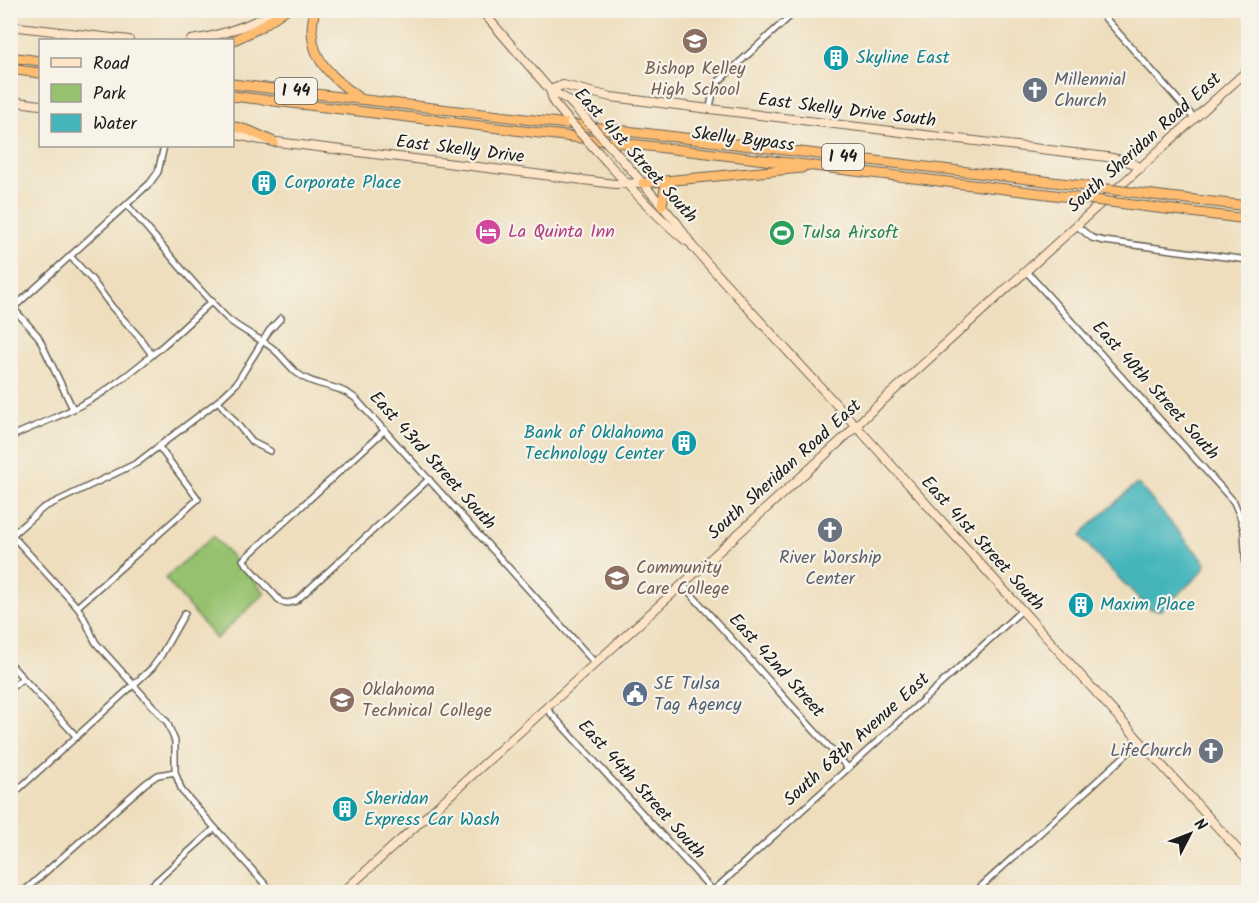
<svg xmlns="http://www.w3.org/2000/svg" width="1259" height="903" font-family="Kalam,sans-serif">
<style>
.green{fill:#96c26f;stroke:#596f46;stroke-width:1.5}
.water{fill:#45b5bc;stroke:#30686c;stroke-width:1.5}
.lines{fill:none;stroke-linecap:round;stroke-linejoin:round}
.street-casing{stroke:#666054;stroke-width:8}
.secondary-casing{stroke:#666054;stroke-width:10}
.highway-casing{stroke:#666054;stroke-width:11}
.street{stroke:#fff;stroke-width:5}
.secondary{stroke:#fee4c6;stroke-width:8}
.highway{stroke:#fdbc70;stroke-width:9}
.secondary-bridge-casing{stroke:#666054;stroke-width:10;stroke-linecap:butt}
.highway-bridge-casing{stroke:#666054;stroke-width:11;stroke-linecap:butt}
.secondary-bridge{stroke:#fee4c6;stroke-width:8}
.highway-bridge{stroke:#fdbc70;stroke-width:9}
.labels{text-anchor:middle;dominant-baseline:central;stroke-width:4.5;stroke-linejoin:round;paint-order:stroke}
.shield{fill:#f7f3e8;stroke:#5e5c59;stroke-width:1.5}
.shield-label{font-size:16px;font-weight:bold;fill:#1c1c1c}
.culture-label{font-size:18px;fill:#0d838f;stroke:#f7f3e8;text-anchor:start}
.education-label{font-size:18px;fill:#785e54;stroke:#f7f3e8;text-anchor:start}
.worship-label{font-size:18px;fill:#5b616d;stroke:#f7f3e8;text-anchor:start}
.street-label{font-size:18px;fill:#1c1c1c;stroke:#f7f3e8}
.hotel-label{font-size:18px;fill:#b23c85;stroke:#f7f3e8;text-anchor:start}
.leisure-label{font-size:18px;fill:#27864d;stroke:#f7f3e8;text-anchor:start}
.service-label{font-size:18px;fill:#4e5e75;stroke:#f7f3e8;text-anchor:start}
</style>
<rect width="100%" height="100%" fill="#f7f3e8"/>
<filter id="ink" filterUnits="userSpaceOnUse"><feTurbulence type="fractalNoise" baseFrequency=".0167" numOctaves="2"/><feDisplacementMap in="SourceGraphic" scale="12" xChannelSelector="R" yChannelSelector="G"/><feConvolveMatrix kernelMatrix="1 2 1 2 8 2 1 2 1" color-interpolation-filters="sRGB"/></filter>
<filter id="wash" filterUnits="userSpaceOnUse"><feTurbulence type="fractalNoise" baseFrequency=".008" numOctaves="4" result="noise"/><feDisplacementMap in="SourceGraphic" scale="24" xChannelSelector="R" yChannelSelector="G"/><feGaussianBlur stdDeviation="1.35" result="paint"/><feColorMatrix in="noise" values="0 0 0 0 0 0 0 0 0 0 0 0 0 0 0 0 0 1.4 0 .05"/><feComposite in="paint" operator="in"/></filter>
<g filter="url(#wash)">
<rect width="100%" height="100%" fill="#eedebd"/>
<polygon class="green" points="213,536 265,593 216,639 165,578"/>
<polygon class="water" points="1135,485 1139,485 1188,543 1204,561 1206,564 1201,573 1161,610 1150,609 1096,555 1081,536 1085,530"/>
</g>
<g filter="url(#ink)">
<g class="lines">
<g class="street-casing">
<g id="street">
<polyline points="1098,10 1195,119"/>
<path d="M710 109C711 99 713 90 719 81L797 10"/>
<path d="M127 205C160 242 192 284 228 319 241 330 257 337 271 347 281 354 287 365 297 373 314 387 338 384 355 398L595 663"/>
<polyline points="1077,226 1092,238 1104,241 1248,260"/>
<polyline points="70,256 92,280 112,307 139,337 152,355"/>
<polyline points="1026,271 1234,502 1241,519 1244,531 1248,612"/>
<polyline points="13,308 38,336 73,409"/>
<polyline points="10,311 150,183 158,172 164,146"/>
<polyline points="218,401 252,442 270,451"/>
<polyline points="385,430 243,560 281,602 288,603 296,601 429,479"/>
<path d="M10 437C41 423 74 411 102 393 142 366 177 334 212 301"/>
<path d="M10 533 77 607C86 618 89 631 96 643L167 722 175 741V772L182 791 272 892"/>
<polyline points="12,535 43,508 137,463 218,401 236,384 269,331 281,318"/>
<polyline points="682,584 848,768"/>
<polyline points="77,607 198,499 159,447"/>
<polyline points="10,664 77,737"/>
<polyline points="10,689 23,678"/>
<polyline points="546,708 714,892"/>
<polyline points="10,797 152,668 160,657 185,613"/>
<polyline points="713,891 1022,610"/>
<polyline points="23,892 146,783 158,775 175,772"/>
<polyline points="144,892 214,829"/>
<polyline points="975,892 1141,741"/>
</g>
</g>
<g class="secondary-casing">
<g id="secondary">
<polyline points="481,10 550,90 568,100 573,105"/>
<polyline points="10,26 129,40"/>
<path d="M191 40C221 36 250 25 278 10"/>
<polyline points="550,90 563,85 611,97 1107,157 1130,162 1141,168"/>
<polyline points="550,90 554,103 571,123"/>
<polyline points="10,101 40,105"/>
<polyline points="232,134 261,140 615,184 643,183"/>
<path d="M607 162C632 190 657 217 686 241"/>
<polyline points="626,164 677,223 693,247 707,263 867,438 1248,861"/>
<polyline points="343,892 846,436 867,415 1248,70"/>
</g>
</g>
<g class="highway-casing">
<g id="highway">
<path d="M315 10C303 55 329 74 360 99"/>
<polyline points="232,41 259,28 285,10"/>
<polyline points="10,57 40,61"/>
<polyline points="10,69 40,73"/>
<polyline points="232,84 1069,184"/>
<polyline points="232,96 1047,194"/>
<polyline points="232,126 250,131 274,142"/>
<polyline points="643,183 802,168"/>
<polyline points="1169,197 1248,206"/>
<polyline points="662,205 665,188 671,181"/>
<polyline points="1149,207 1248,219"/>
</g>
</g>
<use href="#street" class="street"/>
<use href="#secondary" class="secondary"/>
<use href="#highway" class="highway"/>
<g class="secondary-bridge-casing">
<g id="secondary-bridge">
<polyline points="573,105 626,164"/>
<polyline points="571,123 607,162"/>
</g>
</g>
<g class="highway-bridge-casing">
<g id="highway-bridge">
<polyline points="1069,184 1169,197"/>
<polyline points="1047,194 1149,207"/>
</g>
</g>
<use href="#secondary-bridge" class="secondary-bridge"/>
<use href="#highway-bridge" class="highway-bridge"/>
</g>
</g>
<defs>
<g id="school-disc" transform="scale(1.35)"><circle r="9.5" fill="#8d6e63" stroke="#f7f3e8"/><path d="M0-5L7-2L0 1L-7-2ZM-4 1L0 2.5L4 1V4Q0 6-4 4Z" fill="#fff"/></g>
<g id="building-disc" transform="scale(1.35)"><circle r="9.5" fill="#0f9aa8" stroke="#f7f3e8"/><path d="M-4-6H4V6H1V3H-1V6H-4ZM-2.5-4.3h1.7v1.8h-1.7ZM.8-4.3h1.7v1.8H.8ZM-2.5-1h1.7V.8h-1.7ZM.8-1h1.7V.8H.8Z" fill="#fff"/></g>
<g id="church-disc" transform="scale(1.35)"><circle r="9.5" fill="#6b7280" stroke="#f7f3e8"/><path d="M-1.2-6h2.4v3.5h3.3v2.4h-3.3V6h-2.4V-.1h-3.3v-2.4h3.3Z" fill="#fff"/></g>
<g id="hotel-disc" transform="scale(1.35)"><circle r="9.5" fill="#d1479c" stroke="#f7f3e8"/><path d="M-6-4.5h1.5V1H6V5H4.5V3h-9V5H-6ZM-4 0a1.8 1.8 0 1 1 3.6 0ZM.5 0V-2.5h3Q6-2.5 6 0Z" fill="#fff"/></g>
<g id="stadium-disc" transform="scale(1.35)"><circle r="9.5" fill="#2e9e5b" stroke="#f7f3e8"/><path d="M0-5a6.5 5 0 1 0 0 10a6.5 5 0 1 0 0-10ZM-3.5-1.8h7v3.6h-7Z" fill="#fff"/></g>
<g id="university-disc" transform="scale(1.35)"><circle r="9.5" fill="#8d6e63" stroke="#f7f3e8"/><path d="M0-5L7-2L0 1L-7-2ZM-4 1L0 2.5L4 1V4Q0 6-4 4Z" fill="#fff"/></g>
<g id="civic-disc" transform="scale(1.35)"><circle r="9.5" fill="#5c6f8a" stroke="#f7f3e8"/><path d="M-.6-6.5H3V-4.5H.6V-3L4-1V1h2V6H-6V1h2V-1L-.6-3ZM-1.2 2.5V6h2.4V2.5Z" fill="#fff"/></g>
</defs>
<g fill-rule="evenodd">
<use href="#school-disc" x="695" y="41"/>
<use href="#building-disc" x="836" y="58"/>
<use href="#church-disc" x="1035" y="90"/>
<use href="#building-disc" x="264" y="183"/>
<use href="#hotel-disc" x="488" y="232"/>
<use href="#stadium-disc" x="782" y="233"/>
<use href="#building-disc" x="684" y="443"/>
<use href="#church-disc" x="830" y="530"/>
<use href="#university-disc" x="617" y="578"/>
<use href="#building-disc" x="1081" y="605"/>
<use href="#civic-disc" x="635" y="694"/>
<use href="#university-disc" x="342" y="700"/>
<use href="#church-disc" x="1211" y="751"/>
<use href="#building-disc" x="345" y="809"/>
</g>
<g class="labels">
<g class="shield">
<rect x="275" y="78" width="42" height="26" rx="4.5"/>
<rect x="822" y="144" width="42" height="26" rx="4.5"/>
</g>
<g class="shield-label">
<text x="296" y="91">I 44</text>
<text x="843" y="157">I 44</text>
</g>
<g class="culture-label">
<text x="856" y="58">Skyline East</text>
<text x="284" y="183">Corporate Place</text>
<text x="664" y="433" text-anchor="end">Bank of Oklahoma<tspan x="664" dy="21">Technology Center</tspan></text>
<text x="1100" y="605">Maxim Place</text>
<text x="364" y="799">Sheridan<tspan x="364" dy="21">Express Car Wash</tspan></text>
</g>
<g class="education-label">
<text x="695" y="69" text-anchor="middle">Bishop Kelley<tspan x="695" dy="21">High School</tspan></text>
<text x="636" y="568">Community<tspan x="636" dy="21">Care College</tspan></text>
<text x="362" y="690">Oklahoma<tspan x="362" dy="21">Technical College</tspan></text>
</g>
<g class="worship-label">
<text x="1054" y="80">Millennial<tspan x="1054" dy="21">Church</tspan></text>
<text x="830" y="558" text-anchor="middle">River Worship<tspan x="830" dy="21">Center</tspan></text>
<text x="1192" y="751" text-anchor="end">LifeChurch</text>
</g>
<g class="street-label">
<text transform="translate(847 111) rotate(7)">East Skelly Drive South</text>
<text transform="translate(743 140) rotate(7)">Skelly Bypass</text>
<text transform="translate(1145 143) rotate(-42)">South Sheridan Road East</text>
<text transform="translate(460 150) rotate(7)">East Skelly Drive</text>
<text transform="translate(635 156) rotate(48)">East 41st Street South</text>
<text transform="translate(1155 391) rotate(48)">East 40th Street South</text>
<text transform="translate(432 461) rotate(48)">East 43rd Street South</text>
<text transform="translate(785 470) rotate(-42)">South Sheridan Road East</text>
<text transform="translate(982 544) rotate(48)">East 41st Street South</text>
<text transform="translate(776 666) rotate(48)">East 42nd Street</text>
<text transform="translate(857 740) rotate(-42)">South 68th Avenue East</text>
<text transform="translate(641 790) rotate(48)">East 44th Street South</text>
</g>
<g class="hotel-label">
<text x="508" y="232">La Quinta Inn</text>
</g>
<g class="leisure-label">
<text x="802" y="233">Tulsa Airsoft</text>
</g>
<g class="service-label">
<text x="654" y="684">SE Tulsa<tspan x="654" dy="21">Tag Agency</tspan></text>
</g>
</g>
<rect width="1259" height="903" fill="none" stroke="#f7f3e8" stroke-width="36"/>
<rect x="39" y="39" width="195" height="108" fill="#f7f3e8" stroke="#9f9d96" stroke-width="1.5"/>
<rect x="51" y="58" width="30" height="9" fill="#fee4c6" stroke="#9f9d96" stroke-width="1.5"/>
<text x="93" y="69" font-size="18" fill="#1c1c1c">Road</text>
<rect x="51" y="84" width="30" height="18" fill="#96c26f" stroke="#9f9d96" stroke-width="1.5"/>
<text x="93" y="99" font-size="18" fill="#1c1c1c">Park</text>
<rect x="51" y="114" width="30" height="18" fill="#45b5bc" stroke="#9f9d96" stroke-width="1.5"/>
<text x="93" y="129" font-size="18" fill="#1c1c1c">Water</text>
<g transform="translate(1190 834) rotate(48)" stroke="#f7f3e8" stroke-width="4.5" paint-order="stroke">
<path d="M0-4.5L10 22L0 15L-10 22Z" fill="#1c1c1c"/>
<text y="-9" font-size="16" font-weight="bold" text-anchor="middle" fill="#1c1c1c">N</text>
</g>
</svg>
